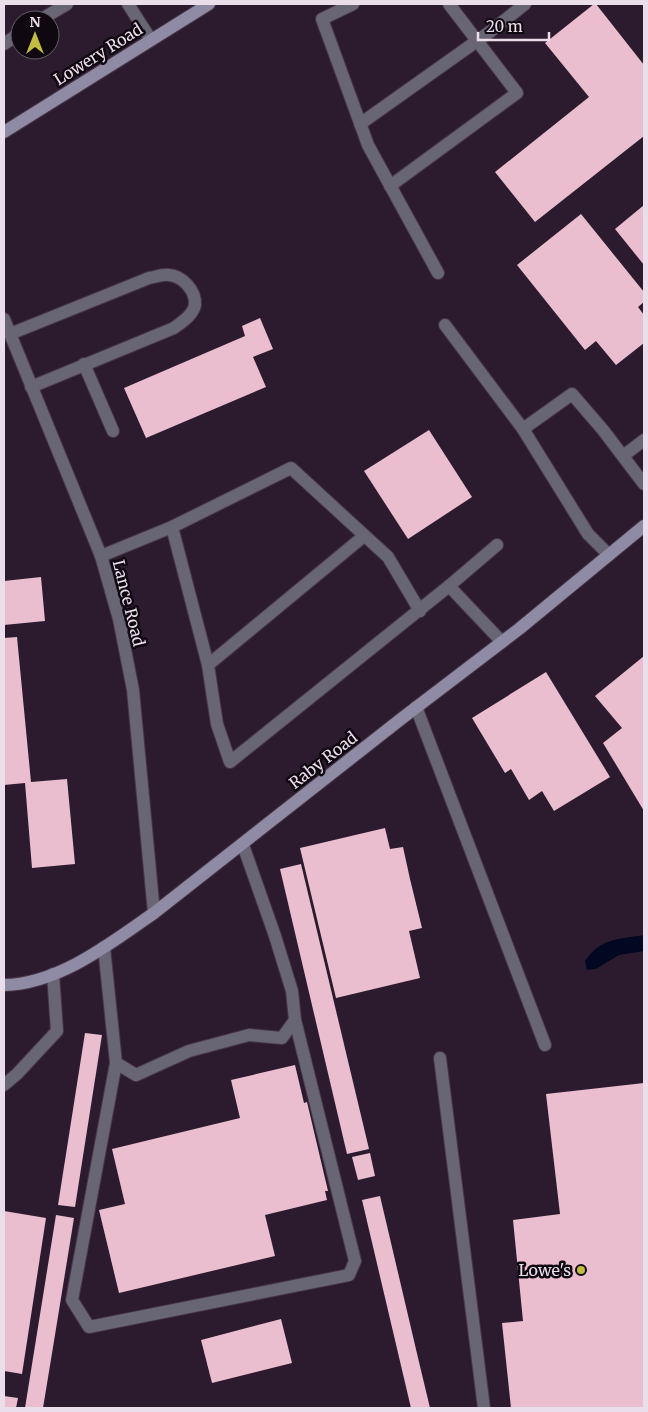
<svg xmlns="http://www.w3.org/2000/svg" width="648" height="1412" font-family="Merriweather,serif">
<style>
.water{fill:#030822}
.building{fill:#eabecf}
.lines{fill:none;stroke-linecap:round;stroke-linejoin:round}
.lane-casing{stroke:#473648;stroke-width:14}
.street-casing{stroke:#473648;stroke-width:14}
.secondary-casing{stroke:#473648;stroke-width:14}
.lane{stroke:#686575;stroke-width:12}
.street{stroke:#686575;stroke-width:12}
.secondary{stroke:#908ba4;stroke-width:12}
.poi-dot{fill:#c1bd40;stroke:#100811;stroke-width:2}
.labels{text-anchor:middle;dominant-baseline:central;stroke-width:5;stroke-linejoin:round;paint-order:stroke}
.street-label{font-size:16px;fill:#eadeeb;stroke:#100811}
.poi-label{font-size:16px;fill:#eadeeb;stroke:#100811;text-anchor:end}
</style>
<rect width="100%" height="100%" fill="#2c1b2e"/>
<path class="water" d="M644 935V951L619 955 596 969 587 970 585 961C600 938 619 939 644 935Z"/>
<g class="building">
<polygon points="594,4 596,4 644,65 644,136 535,222 495,172 589,97 545,43"/>
<polygon points="644,205 644,265 615,229"/>
<polygon points="581,214 644,292 644,302 638,307 644,315 644,343 616,365 596,341 585,350 517,265"/>
<polygon points="260,318 273,349 253,357 266,387 146,438 124,388 245,336 242,326"/>
<polygon points="429,430 472,497 408,539 364,471"/>
<polygon points="41,577 45,621 4,625 4,581"/>
<polygon points="17,637 31,782 67,779 75,864 32,868 25,783 4,785 4,638"/>
<polygon points="644,656 644,811 603,743 622,728 595,696"/>
<polygon points="546,672 610,777 554,811 542,791 529,800 511,769 505,773 472,718"/>
<polygon points="385,828 390,849 403,847 410,879 422,928 409,931 420,978 336,998 300,848"/>
<polygon points="301,864 369,1149 347,1154 280,869"/>
<polygon points="85,1033 102,1035 75,1207 58,1205"/>
<polygon points="295,1065 304,1103 307,1102 328,1191 325,1191 327,1200 265,1215 275,1256 119,1293 99,1210 125,1204 112,1149 240,1118 231,1080"/>
<polygon points="644,1083 644,1408 511,1408 502,1323 523,1321 513,1220 560,1214 546,1094"/>
<polygon points="370,1153 375,1176 358,1180 352,1157"/>
<polygon points="380,1196 419,1362 430,1408 411,1408 362,1200"/>
<polygon points="4,1211 46,1218 22,1374 4,1371"/>
<polygon points="56,1215 74,1218 55,1335 43,1408 25,1408"/>
<polygon points="281,1319 292,1363 212,1383 201,1340"/>
<polygon points="4,1396 18,1398 16,1408 4,1408"/>
</g>
<g class="lines">
<g class="lane-casing">
<g id="lane">
<polyline points="128,4 151,40"/>
<polyline points="353,4 322,19 368,145 438,273"/>
<polyline points="40,20 67,4"/>
<polyline points="4,44 20,33"/>
<polyline points="360,124 491,31 525,4"/>
<polyline points="390,186 517,93 449,4"/>
<polyline points="445,325 523,429 572,394 603,430 644,484"/>
<path d="M10 334 149 278C155 277 163 274 169 275 182 276 196 290 195 305 193 315 182 322 174 328L31 387"/>
<polyline points="84,364 113,431"/>
<polyline points="523,429 588,534 609,555"/>
<polyline points="623,456 644,440"/>
<polyline points="172,527 208,665 217,724 230,762 449,586"/>
<polyline points="497,545 449,586 502,642"/>
<polyline points="101,556 172,527 291,468 388,557 420,611"/>
<polyline points="208,665 364,536"/>
<polyline points="416,707 545,1045"/>
<polyline points="104,947 116,1063 136,1075 189,1051 249,1035 282,1038 295,1020 292,991 275,936 243,845"/>
<polyline points="440,1058 484,1408"/>
<polyline points="116,1063 72,1300 89,1327 349,1275 355,1261 295,1020"/>
<polyline points="4,1085 17,1074 57,1031 53,974"/>
</g>
</g>
<g class="street-casing">
<polyline id="street" points="4,319 101,556 119,619 133,690 154,913"/>
</g>
<g class="secondary-casing">
<g id="secondary">
<polyline points="4,132 209,4"/>
<path d="M4 985C59 984 111 943 154 913L401 719 519 629 644 526"/>
</g>
</g>
<use href="#lane" class="lane"/>
<use href="#street" class="street"/>
<use href="#secondary" class="secondary"/>
</g>
<circle class="poi-dot" cx="581" cy="1270" r="5"/>
<g class="labels">
<g class="street-label">
<text transform="translate(98 54) rotate(-32)">Lowery Road</text>
<text transform="translate(129 603) rotate(76)">Lance Road</text>
<text transform="translate(323 760) rotate(-38)">Raby Road</text>
</g>
<g class="poi-label">
<text x="571" y="1270">Lowe's</text>
</g>
</g>
<rect width="648" height="1412" fill="none" stroke="#eadeeb" stroke-width="10"/>
<g transform="translate(35 35)"><circle r="24" fill="#100811" stroke="#675e68"/>
<path d="M0-4L9 19L0 12L-9 19Z" fill="#c1bd40"/>
<text y="-8" font-size="14" font-weight="bold" text-anchor="middle" fill="#eadeeb">N</text>
</g>
<path d="M478 32v8h71v-8" fill="none" stroke="#eadeeb" stroke-width="2.5"/>
<text x="486" y="32" font-size="15" fill="#eadeeb" stroke="#100811" stroke-width="4" paint-order="stroke">20 m</text>
</svg>
